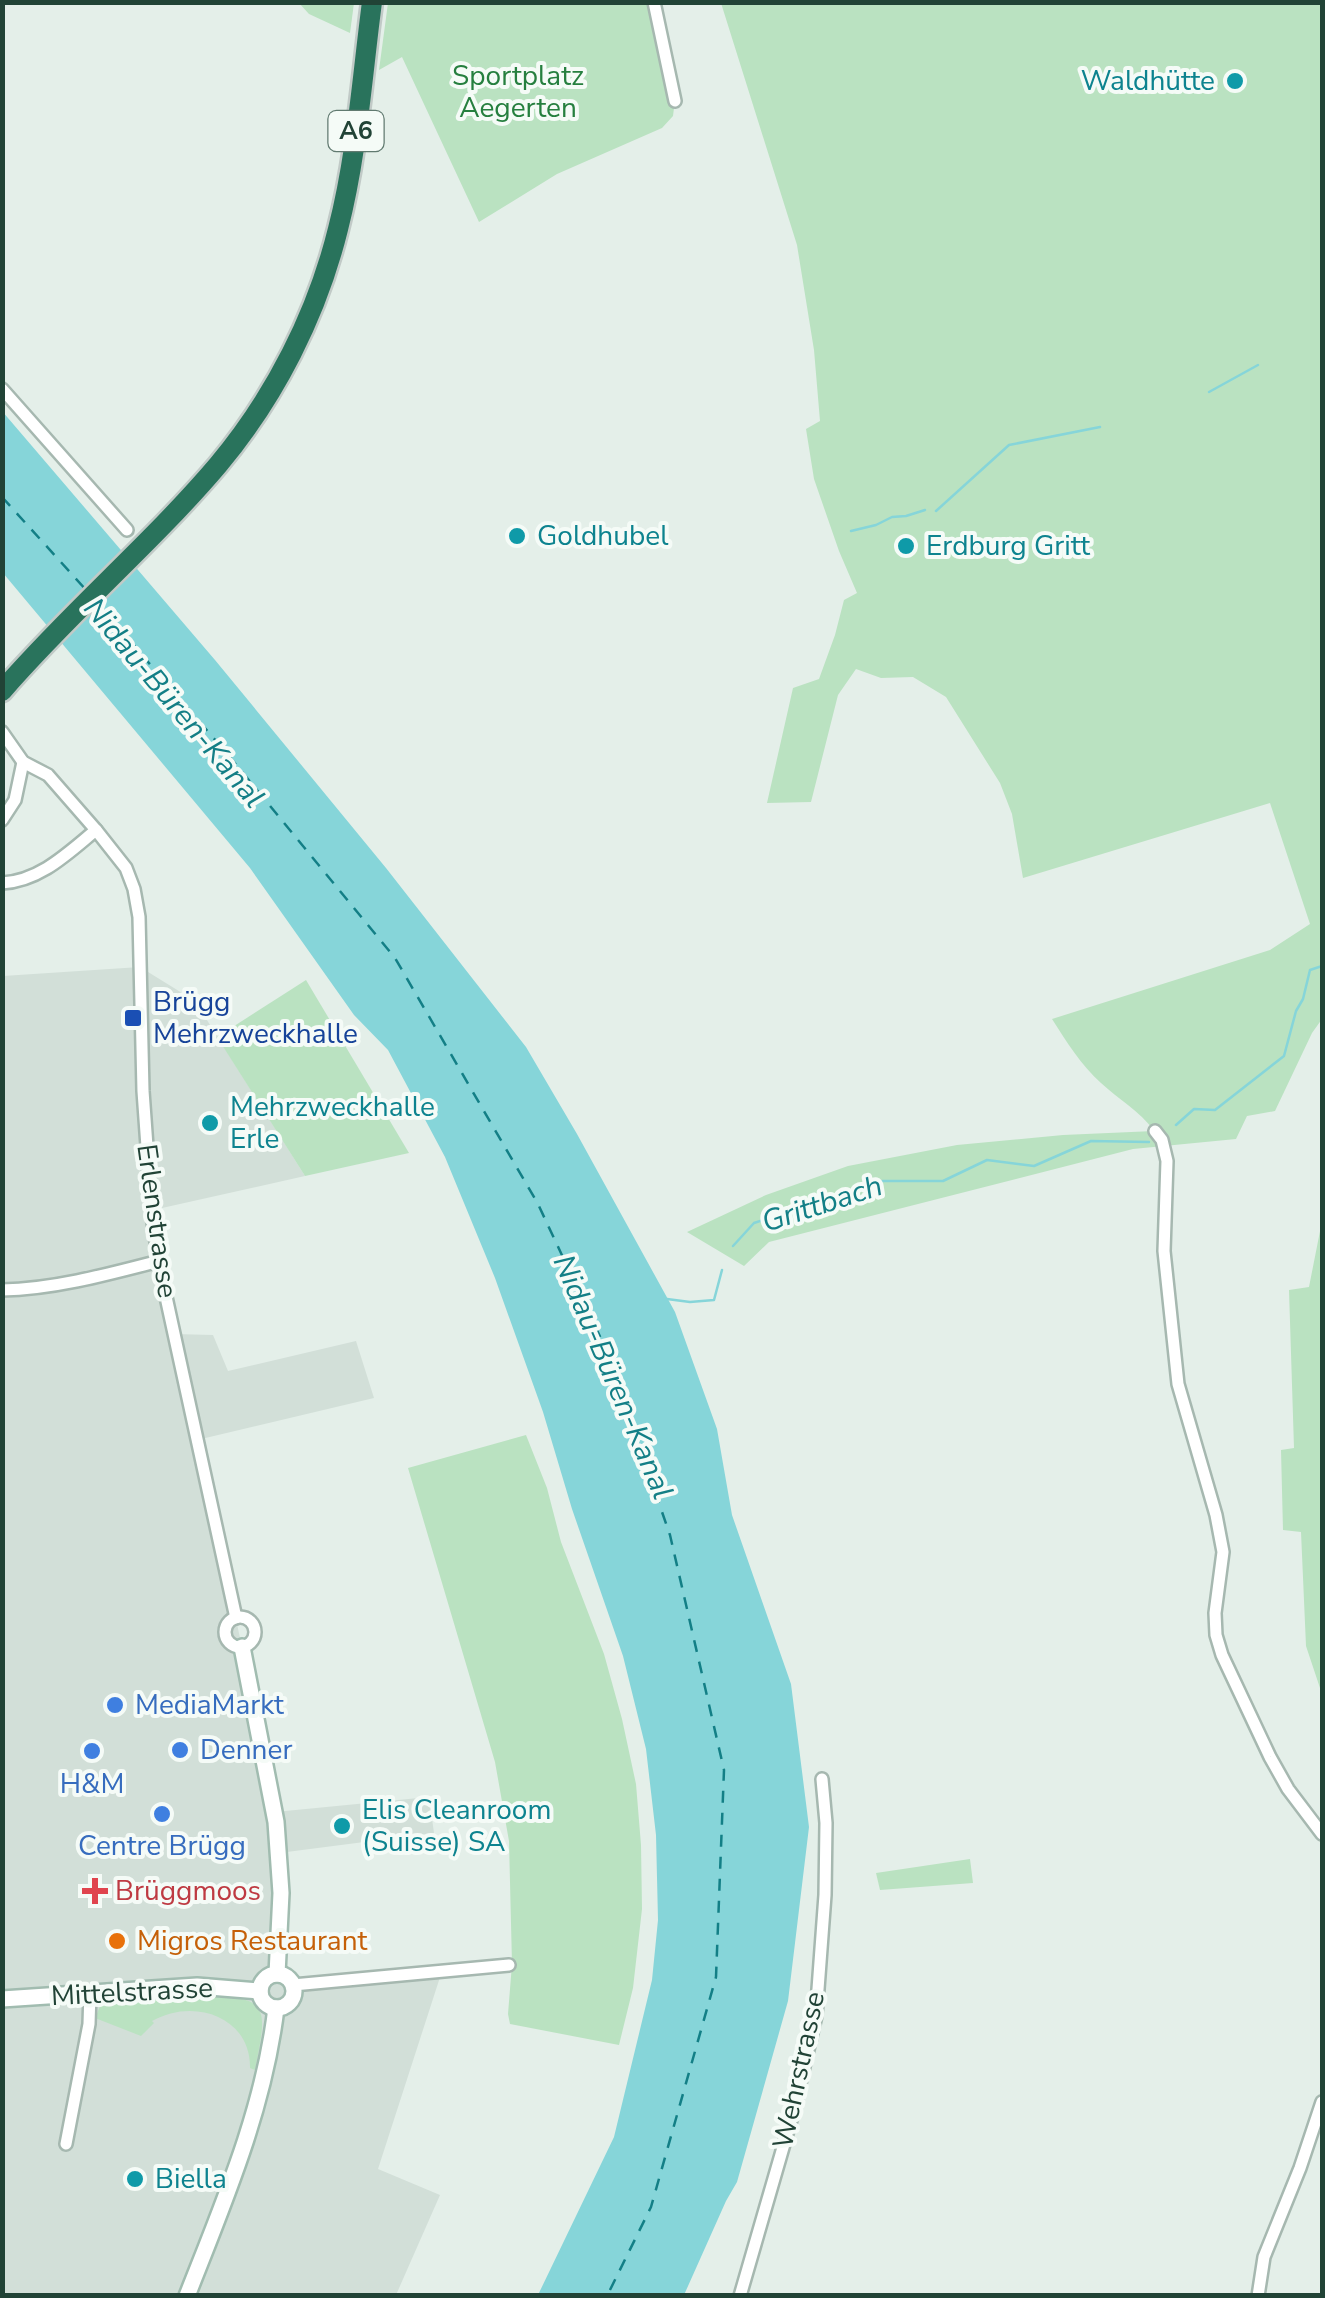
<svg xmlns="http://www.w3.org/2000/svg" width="1325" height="2298" font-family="'Nunito Sans',sans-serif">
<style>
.built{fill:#d2dfd8}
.green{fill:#bae2c1}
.water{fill:#86d5d9}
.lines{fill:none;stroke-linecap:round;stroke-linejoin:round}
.stream{stroke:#86d5d9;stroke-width:2.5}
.ferry{stroke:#137f86;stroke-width:2.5;stroke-dasharray:12 10;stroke-linecap:butt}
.street-casing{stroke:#a6b8b0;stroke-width:16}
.secondary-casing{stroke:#a1bcb0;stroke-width:20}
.highway-casing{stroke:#c1cac7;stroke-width:25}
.street{stroke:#fff;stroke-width:11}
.secondary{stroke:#fff;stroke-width:15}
.highway{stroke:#29735c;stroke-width:20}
.culture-dot{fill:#0f9aa8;stroke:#f5fbf7;stroke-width:4}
.transit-dot{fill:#1a4fb4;stroke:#f5fbf7;stroke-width:4}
.shop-dot{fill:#3f7fe0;stroke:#f5fbf7;stroke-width:4}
.health-dot{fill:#e0444e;stroke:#f5fbf7;stroke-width:4}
.food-dot{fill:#e8710a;stroke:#f5fbf7;stroke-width:4}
.labels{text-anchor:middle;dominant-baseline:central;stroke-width:8;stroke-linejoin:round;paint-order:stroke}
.shield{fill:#f5fbf7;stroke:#617a70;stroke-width:2.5}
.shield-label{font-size:25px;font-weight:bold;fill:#214336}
.park-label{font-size:28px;fill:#267f3f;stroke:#f5fbf7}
.culture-label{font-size:28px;fill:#0d838f;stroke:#f5fbf7;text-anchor:start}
.transit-label{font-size:28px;fill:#164399;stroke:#f5fbf7;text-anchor:start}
.street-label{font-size:28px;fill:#214336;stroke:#f5fbf7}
.shop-label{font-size:28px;fill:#366cbe;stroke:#f5fbf7;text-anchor:start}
.health-label{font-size:28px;fill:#be3a42;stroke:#f5fbf7;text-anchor:start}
.food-label{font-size:28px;fill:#c56008;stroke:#f5fbf7;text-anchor:start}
.water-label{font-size:30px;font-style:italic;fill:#137f86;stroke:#f5fbf7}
</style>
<rect width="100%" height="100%" fill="#e4efe9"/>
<polygon class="built" points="140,967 195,1001 305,1176 162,1208 152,1216 174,1334 213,1335 228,1371 356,1341 374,1398 197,1440 242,1647 275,1812 429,1797 434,1833 279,1853 284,1975 291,1981 442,1971 378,2169 440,2195 396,2295 3,2296 3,976"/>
<g class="green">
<polygon points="299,3 354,3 350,33 309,14"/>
<polygon points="388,3 654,3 675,100 673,116 662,128 557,174 479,222 402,57 379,70"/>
<path d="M721 3H1322V1019L1312 1033 1275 1111 1247 1116 1236 1139 1133 1149 769 1242 744 1266 687 1232 766 1195 848 1166 957 1145 1063 1135 1154 1131C1140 1111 1118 1099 1101 1083 1081 1065 1066 1041 1052 1019L1270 950 1310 924 1270 803 1023 878 1012 814 1000 783 946 697 913 677 881 678 856 669 838 695 811 802 767 803 793 688 819 679 835 635 844 600 857 593 839 551 814 479 806 429 820 421 814 350 797 245Z"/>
<polygon points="306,980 409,1153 305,1176 217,1037"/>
<polygon points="1322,1221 1322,1694 1306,1646 1301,1532 1283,1530 1281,1450 1294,1448 1289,1290 1309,1287"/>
<polygon points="526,1435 547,1488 561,1542 604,1654 622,1719 636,1784 641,1845 642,1909 633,1988 619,2045 510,2024 508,2014 512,1964 509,1841 495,1762 408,1468"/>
<polygon points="970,1859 973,1883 880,1890 876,1873"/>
<path d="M199 1996C270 1996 268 2005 255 2070L250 2068C251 2017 194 1997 152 2021L154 2023 141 2036 95 2018 101 2004Z"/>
</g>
<polygon class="water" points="2,411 215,660 386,868 526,1047 577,1134 675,1312 717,1429 732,1515 791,1684 809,1827 788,2001 737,2182 726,2201 684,2295 538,2295 614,2137 652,1980 658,1920 656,1835 646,1749 623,1656 572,1509 543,1412 495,1278 445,1157 388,1050 354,1015 250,868 3,573"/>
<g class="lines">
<g class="stream">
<polyline points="1209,392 1258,365"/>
<polyline points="936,511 1009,445 1100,427"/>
<polyline points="851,531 876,525 892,517 906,516 925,510"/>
<polyline points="1176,1125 1194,1109 1215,1110 1284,1056 1296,1011 1303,999 1310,970 1322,966"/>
<polyline points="733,1246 754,1223 883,1181 943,1181 987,1160 1034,1166 1091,1141 1149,1142"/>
<polyline points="667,1299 690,1302 714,1300 722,1270"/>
</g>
<g class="ferry">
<polyline points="2,497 87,591"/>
<polyline points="99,605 229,756 395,958 538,1204 604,1345 670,1535 724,1770 716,1977 651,2207 607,2296"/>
</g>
<g class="street-casing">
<g id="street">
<polyline points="654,2 675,101"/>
<polyline points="2,389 127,530"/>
<polyline points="2,732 23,762 48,775 96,830 126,868 134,889 139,917 143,1091 152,1216 161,1274 236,1618"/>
<polyline points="2,820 15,800 23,762"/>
<path d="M2 883C40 881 68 853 96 830"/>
<polyline points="1155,1131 1162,1140 1167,1161 1164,1251 1178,1384 1216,1515 1223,1552 1215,1613 1216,1635 1222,1655 1270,1757 1288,1789 1322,1834"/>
<path d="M2 1290C54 1289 109 1274 159 1261"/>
<circle cx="240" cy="1632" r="15"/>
<polyline points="293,1985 509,1965"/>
<polyline points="66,2144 89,2024 90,1993"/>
<polyline points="740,2296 793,2113 816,2016 825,1895 826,1823 822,1779"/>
<polyline points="1258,2296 1264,2257 1300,2168 1322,2102"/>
</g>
</g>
<g class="secondary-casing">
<g id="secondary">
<polyline points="242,1647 276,1822 281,1893 277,1974"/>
<circle cx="277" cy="1991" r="17"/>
<polyline points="2,1999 197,1986 260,1991"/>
<path d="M187 2296C224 2202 264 2109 276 2008"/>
</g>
</g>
<g class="highway-casing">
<path id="highway" d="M2 691C70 612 151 544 218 465 275 397 317 314 338 229 357 155 362 78 372 2"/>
</g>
<use href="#street" class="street"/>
<use href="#secondary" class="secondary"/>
<use href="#highway" class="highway"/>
</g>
<g class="culture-dot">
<circle cx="1235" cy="81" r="10"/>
<circle cx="517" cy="536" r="10"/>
<circle cx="906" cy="546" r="10"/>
<circle cx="210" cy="1123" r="10"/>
<circle cx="342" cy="1826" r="10"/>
<circle cx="135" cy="2179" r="10"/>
</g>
<rect class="transit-dot" x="123" y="1008" width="20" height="20" rx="5"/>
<g class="shop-dot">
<circle cx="115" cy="1705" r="10"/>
<circle cx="180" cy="1750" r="10"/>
<circle cx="92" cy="1751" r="10"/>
<circle cx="162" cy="1814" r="10"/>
</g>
<path class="health-dot" d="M90 1876h10v10h10v10h-10v10h-10v-10h-10v-10h10z"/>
<circle class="food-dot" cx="117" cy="1941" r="10"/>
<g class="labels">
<rect class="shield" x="328.5" y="111" width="55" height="40" rx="8"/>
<g class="shield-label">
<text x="356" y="131">A6</text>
</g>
<g class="park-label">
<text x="518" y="76">Sportplatz<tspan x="518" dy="32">Aegerten</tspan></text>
</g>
<g class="culture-label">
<text x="1215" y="81" text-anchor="end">Waldhütte</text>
<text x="537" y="536">Goldhubel</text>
<text x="926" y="546">Erdburg Gritt</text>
<text x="230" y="1107">Mehrzweckhalle<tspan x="230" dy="32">Erle</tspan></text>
<text x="362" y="1810">Elis Cleanroom<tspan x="362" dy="32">(Suisse) SA</tspan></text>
<text x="155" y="2179">Biella</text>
</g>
<g class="transit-label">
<text x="153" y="1002">Brügg<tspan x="153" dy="32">Mehrzweckhalle</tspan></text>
</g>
<g class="street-label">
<text transform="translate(157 1221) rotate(82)">Erlenstrasse</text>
<text transform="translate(132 1992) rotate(-3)">Mittelstrasse</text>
<text transform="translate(799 2070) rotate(-78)">Wehrstrasse</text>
</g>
<g class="shop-label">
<text x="135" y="1705">MediaMarkt</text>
<text x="200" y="1750">Denner</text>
<text x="92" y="1784" text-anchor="middle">H&amp;M</text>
<text x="162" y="1846" text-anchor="middle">Centre Brügg</text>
</g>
<g class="health-label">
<text x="115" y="1891">Brüggmoos</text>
</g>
<g class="food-label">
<text x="137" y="1941">Migros Restaurant</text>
</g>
<g class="water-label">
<text transform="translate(174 703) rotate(50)">Nidau-Büren-Kanal</text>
<text transform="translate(822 1204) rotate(-18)">Grittbach</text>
<text transform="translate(613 1377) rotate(67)">Nidau-Büren-Kanal</text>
</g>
</g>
<rect width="1325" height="2298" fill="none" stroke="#214336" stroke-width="10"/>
</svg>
